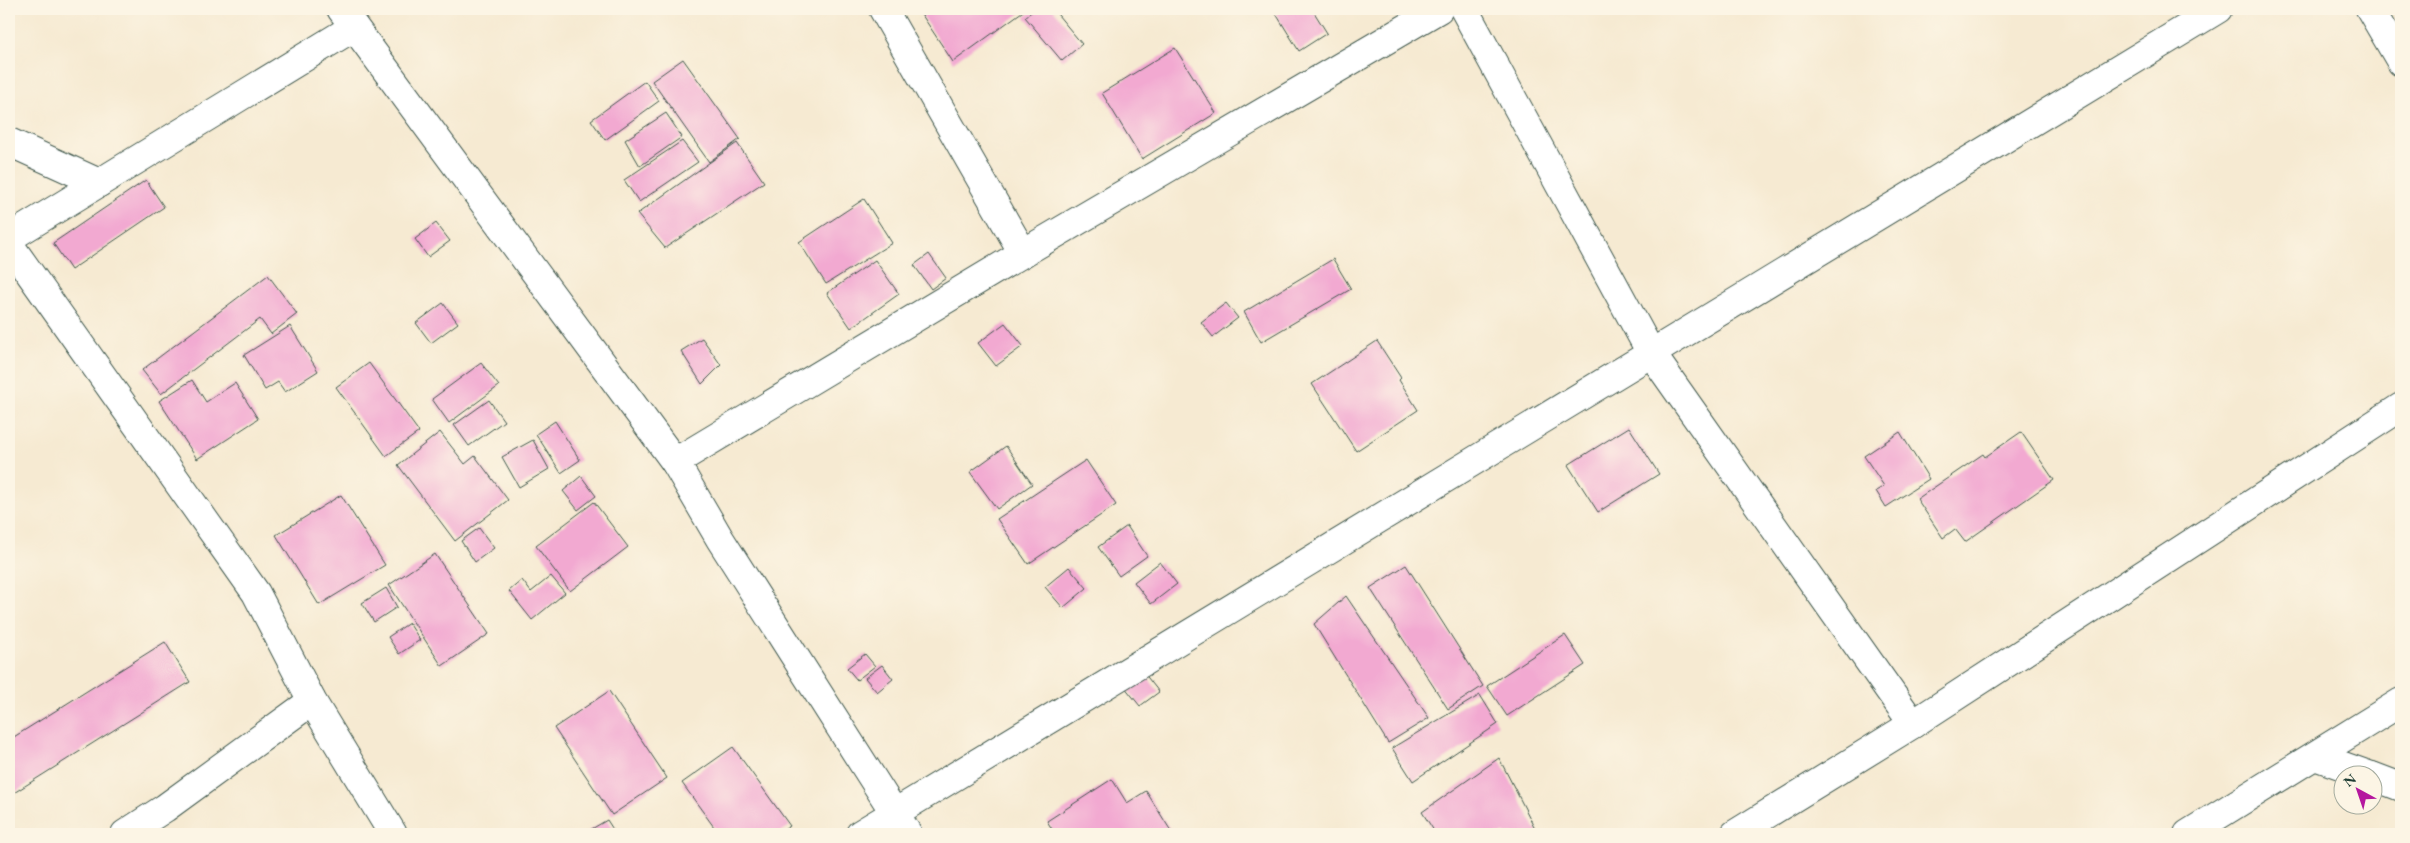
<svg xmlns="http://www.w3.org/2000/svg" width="2410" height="843" font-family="'EB Garamond',serif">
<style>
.building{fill:#f2a9d1}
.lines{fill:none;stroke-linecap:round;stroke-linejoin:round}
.minor-casing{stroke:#3f574c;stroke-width:30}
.minor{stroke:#fff;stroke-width:28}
</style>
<rect width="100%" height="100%" fill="#fcf5e5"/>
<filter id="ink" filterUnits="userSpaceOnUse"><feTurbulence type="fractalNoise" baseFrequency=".02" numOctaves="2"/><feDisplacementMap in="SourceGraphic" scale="10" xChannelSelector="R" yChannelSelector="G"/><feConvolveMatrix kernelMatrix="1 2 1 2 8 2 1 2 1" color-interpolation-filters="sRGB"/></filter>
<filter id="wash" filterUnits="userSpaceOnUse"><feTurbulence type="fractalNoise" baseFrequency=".0096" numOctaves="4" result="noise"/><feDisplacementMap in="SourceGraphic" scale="20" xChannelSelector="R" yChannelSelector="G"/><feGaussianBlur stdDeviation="1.12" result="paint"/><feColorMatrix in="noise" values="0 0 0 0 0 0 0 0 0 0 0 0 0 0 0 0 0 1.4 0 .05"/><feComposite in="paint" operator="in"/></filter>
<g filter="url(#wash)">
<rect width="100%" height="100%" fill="#f6ead2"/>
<g id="blocks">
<g class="building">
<polygon points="918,9 1026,9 953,62"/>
<polygon points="1035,9 1053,9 1082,44 1062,61 1025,17"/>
<polygon points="1273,9 1312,9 1327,33 1299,51"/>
<polygon points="1175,48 1216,113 1142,159 1102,93"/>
<polygon points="683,59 740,139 709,162 652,81"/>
<polygon points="645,81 659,101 605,140 591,120"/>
<polygon points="666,113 682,137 640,166 625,140"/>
<polygon points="682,141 698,162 639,202 624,180"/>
<polygon points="737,143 764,182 665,248 637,214"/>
<polygon points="146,180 164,207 71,270 53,243"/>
<polygon points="864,199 892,243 826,284 799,242"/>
<polygon points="436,223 450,241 428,257 415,239"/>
<polygon points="929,254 946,278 931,289 914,265"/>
<polygon points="1333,259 1351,289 1261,342 1244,312"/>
<polygon points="875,260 899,294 851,328 827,293"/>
<polygon points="268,275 297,314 271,334 260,319 161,394 142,370"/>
<polygon points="443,303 458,323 431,343 416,323"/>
<polygon points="1226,303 1238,318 1213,337 1201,322"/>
<polygon points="1005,323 1023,346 996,366 978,343"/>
<polygon points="290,326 318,371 285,392 278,382 265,390 244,355"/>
<polygon points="702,338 721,365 702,384 681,351"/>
<polygon points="1377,341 1401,378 1399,380 1418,410 1356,451 1312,384"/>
<polygon points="369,363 419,432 386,456 336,387"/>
<polygon points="481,363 499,386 449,423 432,399"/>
<polygon points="192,380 206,402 235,383 258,419 197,459 159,401"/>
<polygon points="489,400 504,421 469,446 454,425"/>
<polygon points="555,421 580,460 561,473 536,434"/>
<polygon points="1629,427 1659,474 1598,512 1568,465"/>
<polygon points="440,432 465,464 475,456 508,500 455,541 398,465"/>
<polygon points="1900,432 1929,479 1886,507 1876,491 1884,486 1864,456"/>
<polygon points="2021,432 2054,480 1965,542 1955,529 1943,538 1917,499 1983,454 1985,457"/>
<polygon points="533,440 549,469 519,487 502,457"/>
<polygon points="1006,446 1032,484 997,509 970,472"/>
<polygon points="1086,460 1116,505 1028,564 997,519"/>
<polygon points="581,476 596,496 578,510 563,491"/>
<polygon points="341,495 385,565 319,605 276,535"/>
<polygon points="594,502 628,547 570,591 536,546"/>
<polygon points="1127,526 1147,556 1119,576 1098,547"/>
<polygon points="479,528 494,548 475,562 461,541"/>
<polygon points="435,554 489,634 442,666 389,585"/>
<polygon points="1160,562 1177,584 1151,604 1134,582"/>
<polygon points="1406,565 1483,686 1448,709 1370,588"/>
<polygon points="1069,567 1087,588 1063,608 1045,587"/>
<polygon points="551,576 565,593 532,620 509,591 522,580 531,592"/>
<polygon points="386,588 397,607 374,622 362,603"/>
<polygon points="1346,596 1429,718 1388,743 1314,624"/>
<polygon points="409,623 420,640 399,654 388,637"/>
<polygon points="1565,635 1585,665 1507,716 1487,686"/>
<polygon points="165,642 190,682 9,796 9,740"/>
<polygon points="865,654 875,666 857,680 847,668"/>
<polygon points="882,665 893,679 877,692 865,678"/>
<polygon points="1144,673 1159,692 1140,706 1124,686"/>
<polygon points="609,691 667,778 612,815 554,728"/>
<polygon points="1480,695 1498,724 1413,781 1392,748"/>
<polygon points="733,747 790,826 778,834 719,834 682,783"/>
<polygon points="1499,758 1538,834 1436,834 1422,812"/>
<polygon points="1112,779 1127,803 1146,791 1171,831 1166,834 1055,834 1047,821"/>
<polygon points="607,820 616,834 583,834"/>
</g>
</g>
</g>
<g filter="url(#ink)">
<use href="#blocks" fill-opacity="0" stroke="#3f574c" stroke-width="1"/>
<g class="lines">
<g class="minor-casing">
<g id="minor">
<polyline points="341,9 675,462 720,539 908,834"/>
<polyline points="883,9 1023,253"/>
<polyline points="1464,9 1651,353 1913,724"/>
<polyline points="2370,9 2401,62"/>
<polyline points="9,142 99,183"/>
<polyline points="9,238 354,27"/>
<polyline points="9,244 256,593 312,701 393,834"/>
<polyline points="675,462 1023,253 1439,9"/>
<polyline points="2315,756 2371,776"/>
<polyline points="2372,776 2401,787"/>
<polyline points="125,834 165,808 312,701"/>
<polyline points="860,834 2218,9"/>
<polyline points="1735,834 1913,724 2401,407"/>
<polyline points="2188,834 2401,702"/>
</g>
</g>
<use href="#minor" class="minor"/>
</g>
</g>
<rect width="2410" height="843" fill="none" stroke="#fcf5e5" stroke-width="30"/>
<g transform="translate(2358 790) rotate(320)"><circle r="24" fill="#fcf5e5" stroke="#a4ab9e"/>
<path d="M0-4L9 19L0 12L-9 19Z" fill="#b5179e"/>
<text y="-8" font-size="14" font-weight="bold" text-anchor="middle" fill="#1f3d34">N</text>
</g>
</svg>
